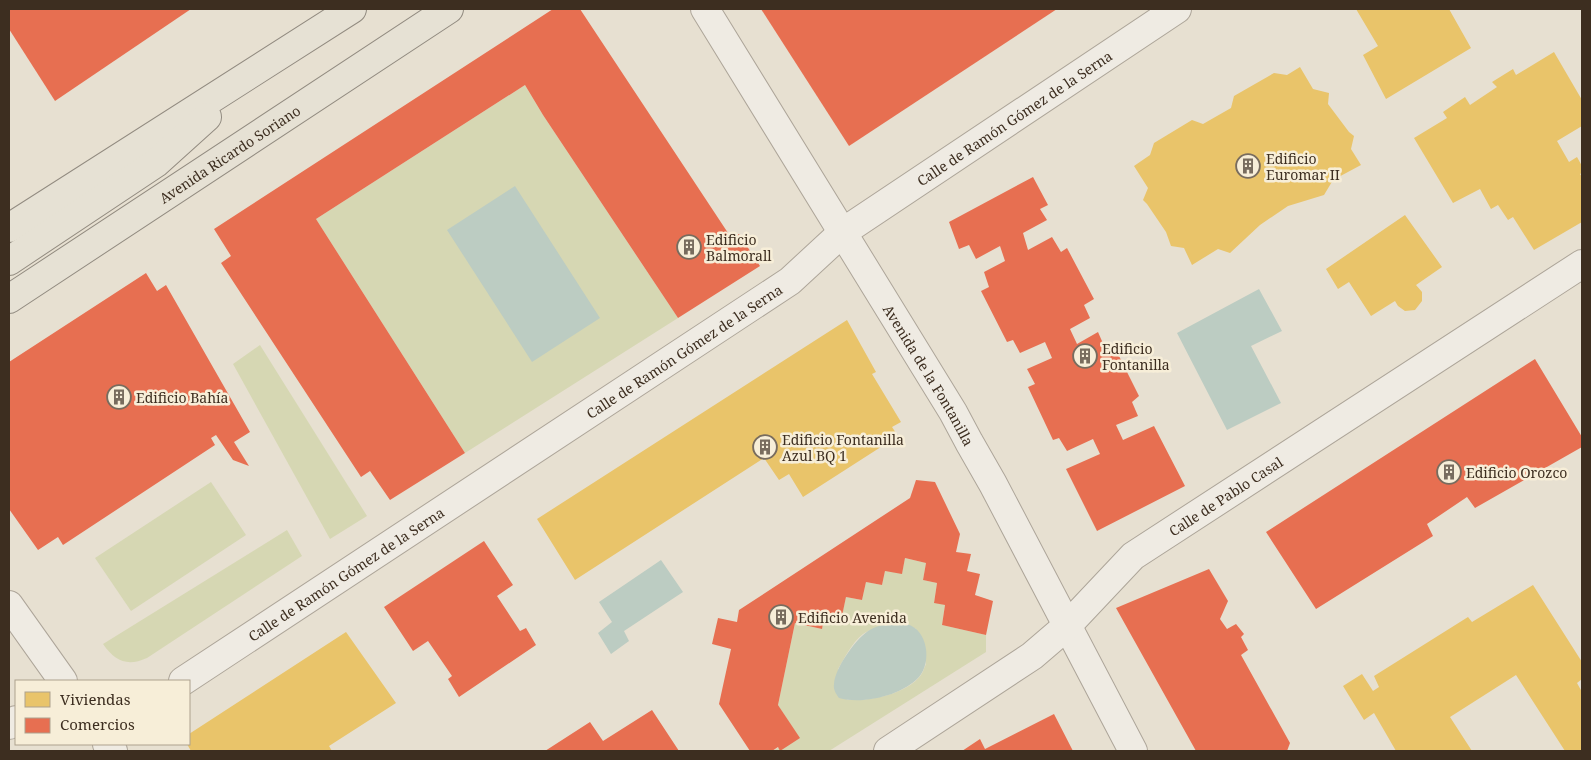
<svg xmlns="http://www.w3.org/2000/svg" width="1591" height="760" font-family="'Noto Serif',serif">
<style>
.green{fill:#d6d7b3;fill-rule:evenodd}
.water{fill:#bcccc2}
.homes{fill:#e9c46a}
.shops{fill:#e76f51}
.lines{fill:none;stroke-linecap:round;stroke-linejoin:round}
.minor-casing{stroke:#ada599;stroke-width:30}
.major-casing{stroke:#928b80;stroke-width:30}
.minor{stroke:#efebe3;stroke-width:28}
.major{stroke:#e6e1d4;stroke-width:28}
.labels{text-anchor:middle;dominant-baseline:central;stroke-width:5;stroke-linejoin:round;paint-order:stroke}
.street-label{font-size:14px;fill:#3d2e20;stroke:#f7eed8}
.poi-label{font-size:14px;fill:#3d2e20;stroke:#f7eed8;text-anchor:start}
</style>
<rect width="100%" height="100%" fill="#e7e0d1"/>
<g class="green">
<polygon points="525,85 543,115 678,318 465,453 316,219"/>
<polygon points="260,345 367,516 330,539 233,364"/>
<polygon points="211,482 246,535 131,611 95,558"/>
<path d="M287 530 302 556 147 658C127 667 115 661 103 644Z"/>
<path d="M905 558 926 563 923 580 937 583 934 602 945 605 942 625 986 635V652L829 751H772L799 738 778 705 795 623 822 629 825 613 842 615 846 597 862 600 866 582 882 585 885 571 902 573ZM895 623 907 624 916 629 926 664C924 668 923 672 921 675 906 695 869 701 847 700L838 669C846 656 854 638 868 631 876 627 887 626 895 623Z"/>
</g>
<g class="water">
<polygon points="515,186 600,318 532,362 447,230"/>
<polygon points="1259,289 1282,331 1251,346 1281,403 1227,430 1177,333"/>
<polygon points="661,560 683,592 624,631 629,641 611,654 598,633 612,622 599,602"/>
<path d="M895 623C899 624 903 623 907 624 928 630 932 662 919 677 903 695 863 705 839 698 836 694 833 689 834 684 835 668 855 640 868 631 876 626 885 624 895 623Z"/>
</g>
<g class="homes">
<polygon points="1356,9 1449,9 1471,48 1386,99 1363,55 1378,46"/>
<polygon points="1554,52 1582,100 1582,126 1557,141 1569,162 1577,157 1582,166 1582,173 1580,174 1582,177 1582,222 1534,250 1513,217 1508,220 1498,205 1491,209 1480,189 1453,203 1414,138 1447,118 1443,112 1465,97 1470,105 1497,87 1492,82 1513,69 1516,75"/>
<polygon points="1300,67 1313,89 1329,93 1328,104 1349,132 1354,136 1351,149 1361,165 1333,180 1324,195 1288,206 1260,225 1230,253 1218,249 1192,265 1184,248 1171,246 1166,232 1147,204 1143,200 1148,188 1134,166 1150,155 1154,143 1192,120 1203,124 1231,108 1234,96 1274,73 1287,75"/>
<polygon points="1405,215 1442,267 1416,285 1422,292 1422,301 1415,310 1405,311 1398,306 1395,301 1371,316 1349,282 1338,289 1326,269"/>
<polygon points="847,320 876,372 872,374 901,422 892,427 898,436 803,497 789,474 779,480 764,458 575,580 537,519"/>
<polygon points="1533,585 1582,662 1582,679 1577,683 1582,692 1582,751 1565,751 1516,675 1450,717 1472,751 1396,751 1374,713 1364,720 1343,686 1362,674 1373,691 1379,687 1374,676 1468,617 1472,622"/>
<polygon points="346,632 396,703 329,746 332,751 191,751 187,744 189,744 189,734"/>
</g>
<g class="shops">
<polygon points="9,9 191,9 55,101 9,29"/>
<polygon points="553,9 580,9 732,239 739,234 760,266 678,318 543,115 525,85 316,219 465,453 390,500 370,471 361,477 221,263 231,256 214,229"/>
<polygon points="761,9 1057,9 849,146"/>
<polygon points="1033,177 1048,205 1040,209 1047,220 1023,233 1028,250 1052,237 1061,252 1067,248 1094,299 1084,305 1090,318 1070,329 1077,344 1098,332 1105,348 1113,344 1139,396 1132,402 1138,416 1116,425 1123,440 1154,426 1185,486 1097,531 1066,469 1100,454 1093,439 1067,451 1059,438 1053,440 1028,387 1035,384 1027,369 1052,358 1045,342 1020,353 1013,340 1007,342 981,291 989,287 984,272 1005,261 1000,246 976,259 969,245 959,249 949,222"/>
<polygon points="146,273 157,291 166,285 250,432 234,442 249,466 233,460 216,435 211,438 215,445 63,545 58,537 38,550 9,509 9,362"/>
<polygon points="1535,359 1582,437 1582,447 1475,508 1467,497 1427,524 1433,536 1316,609 1266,532"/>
<polygon points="916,480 935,482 960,534 956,552 971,554 967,571 980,574 975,595 993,601 986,635 942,625 945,605 934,603 937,583 923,580 926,563 905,558 902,574 885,571 882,585 866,582 862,600 846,597 842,616 825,613 822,629 795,623 778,705 800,738 780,751 778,747 772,751 750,751 719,704 731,649 712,644 718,618 737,622 739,610 910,498"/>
<polygon points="484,541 513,585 497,596 520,631 526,628 536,645 459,697 448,679 452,676 428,641 413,651 384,607"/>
<polygon points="1209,569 1228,601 1220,619 1227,629 1236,624 1244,634 1241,637 1248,650 1241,655 1290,743 1287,751 1196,751 1116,608"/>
<polygon points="652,710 679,751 545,751 590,722 603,741"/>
<polygon points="1054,714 1073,751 962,751 980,739 985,749"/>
</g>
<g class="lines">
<g class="minor-casing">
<g id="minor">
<path id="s1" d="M705 9 953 412 969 442 993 484 1133 751"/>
<polyline points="9,605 63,681"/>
<path id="s2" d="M183 681 790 281 843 232 1177 9"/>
<polyline points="9,725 16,720"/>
<polyline points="107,744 113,751"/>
<path id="s3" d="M888 751 1032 656 1067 626 1133 556 1582 264"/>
</g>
</g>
<g class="major-casing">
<g id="major">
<polyline points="9,228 352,9"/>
<polyline points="9,261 156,163 207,117"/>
<path id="s4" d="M9 299 449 9"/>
</g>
</g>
<use href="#minor" class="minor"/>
<use href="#major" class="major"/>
</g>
<defs>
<g id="building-ring" transform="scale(1.25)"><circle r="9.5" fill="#f7eed8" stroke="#786c5e" stroke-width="1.5"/><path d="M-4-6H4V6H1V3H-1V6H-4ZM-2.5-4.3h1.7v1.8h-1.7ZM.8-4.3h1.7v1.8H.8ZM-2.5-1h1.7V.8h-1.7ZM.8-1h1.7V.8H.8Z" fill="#786c5e"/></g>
</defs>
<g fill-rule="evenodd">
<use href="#building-ring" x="1248" y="166"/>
<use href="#building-ring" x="689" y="247"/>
<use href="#building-ring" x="1085" y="356"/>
<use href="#building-ring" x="119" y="397"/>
<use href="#building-ring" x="765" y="447"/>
<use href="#building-ring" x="1449" y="472"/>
<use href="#building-ring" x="781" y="617"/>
</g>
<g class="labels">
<g class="street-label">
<text stroke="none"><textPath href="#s2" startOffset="1005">Calle de Ramón Gómez de la Serna</textPath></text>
<text stroke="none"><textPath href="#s4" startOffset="264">Avenida Ricardo Soriano</textPath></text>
<text stroke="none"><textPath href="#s2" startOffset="600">Calle de Ramón Gómez de la Serna</textPath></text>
<text stroke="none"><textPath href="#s1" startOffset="429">Avenida de la Fontanilla</textPath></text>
<text stroke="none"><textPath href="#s3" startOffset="425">Calle de Pablo Casal</textPath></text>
<text stroke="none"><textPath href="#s2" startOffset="195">Calle de Ramón Gómez de la Serna</textPath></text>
</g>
<g class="poi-label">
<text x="1266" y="158">Edificio<tspan x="1266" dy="16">Euromar II</tspan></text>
<text x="706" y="239">Edificio<tspan x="706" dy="16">Balmorall</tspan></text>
<text x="1102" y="348">Edificio<tspan x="1102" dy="16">Fontanilla</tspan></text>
<text x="136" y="397">Edificio Bahía</text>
<text x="782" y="439">Edificio Fontanilla<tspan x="782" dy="16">Azul BQ 1</tspan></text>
<text x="1466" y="472">Edificio Orozco</text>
<text x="798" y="617">Edificio Avenida</text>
</g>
</g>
<rect width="1591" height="760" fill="none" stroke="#3d2e20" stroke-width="20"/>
<rect x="15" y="680" width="175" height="65" fill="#f7eed8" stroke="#ada18e"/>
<rect x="25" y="692" width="25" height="15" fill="#e9c46a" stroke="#ada18e"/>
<text x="60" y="705" font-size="15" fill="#3d2e20">Viviendas</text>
<rect x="25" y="718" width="25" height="15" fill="#e76f51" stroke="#ada18e"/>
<text x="60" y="730" font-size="15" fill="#3d2e20">Comercios</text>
</svg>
